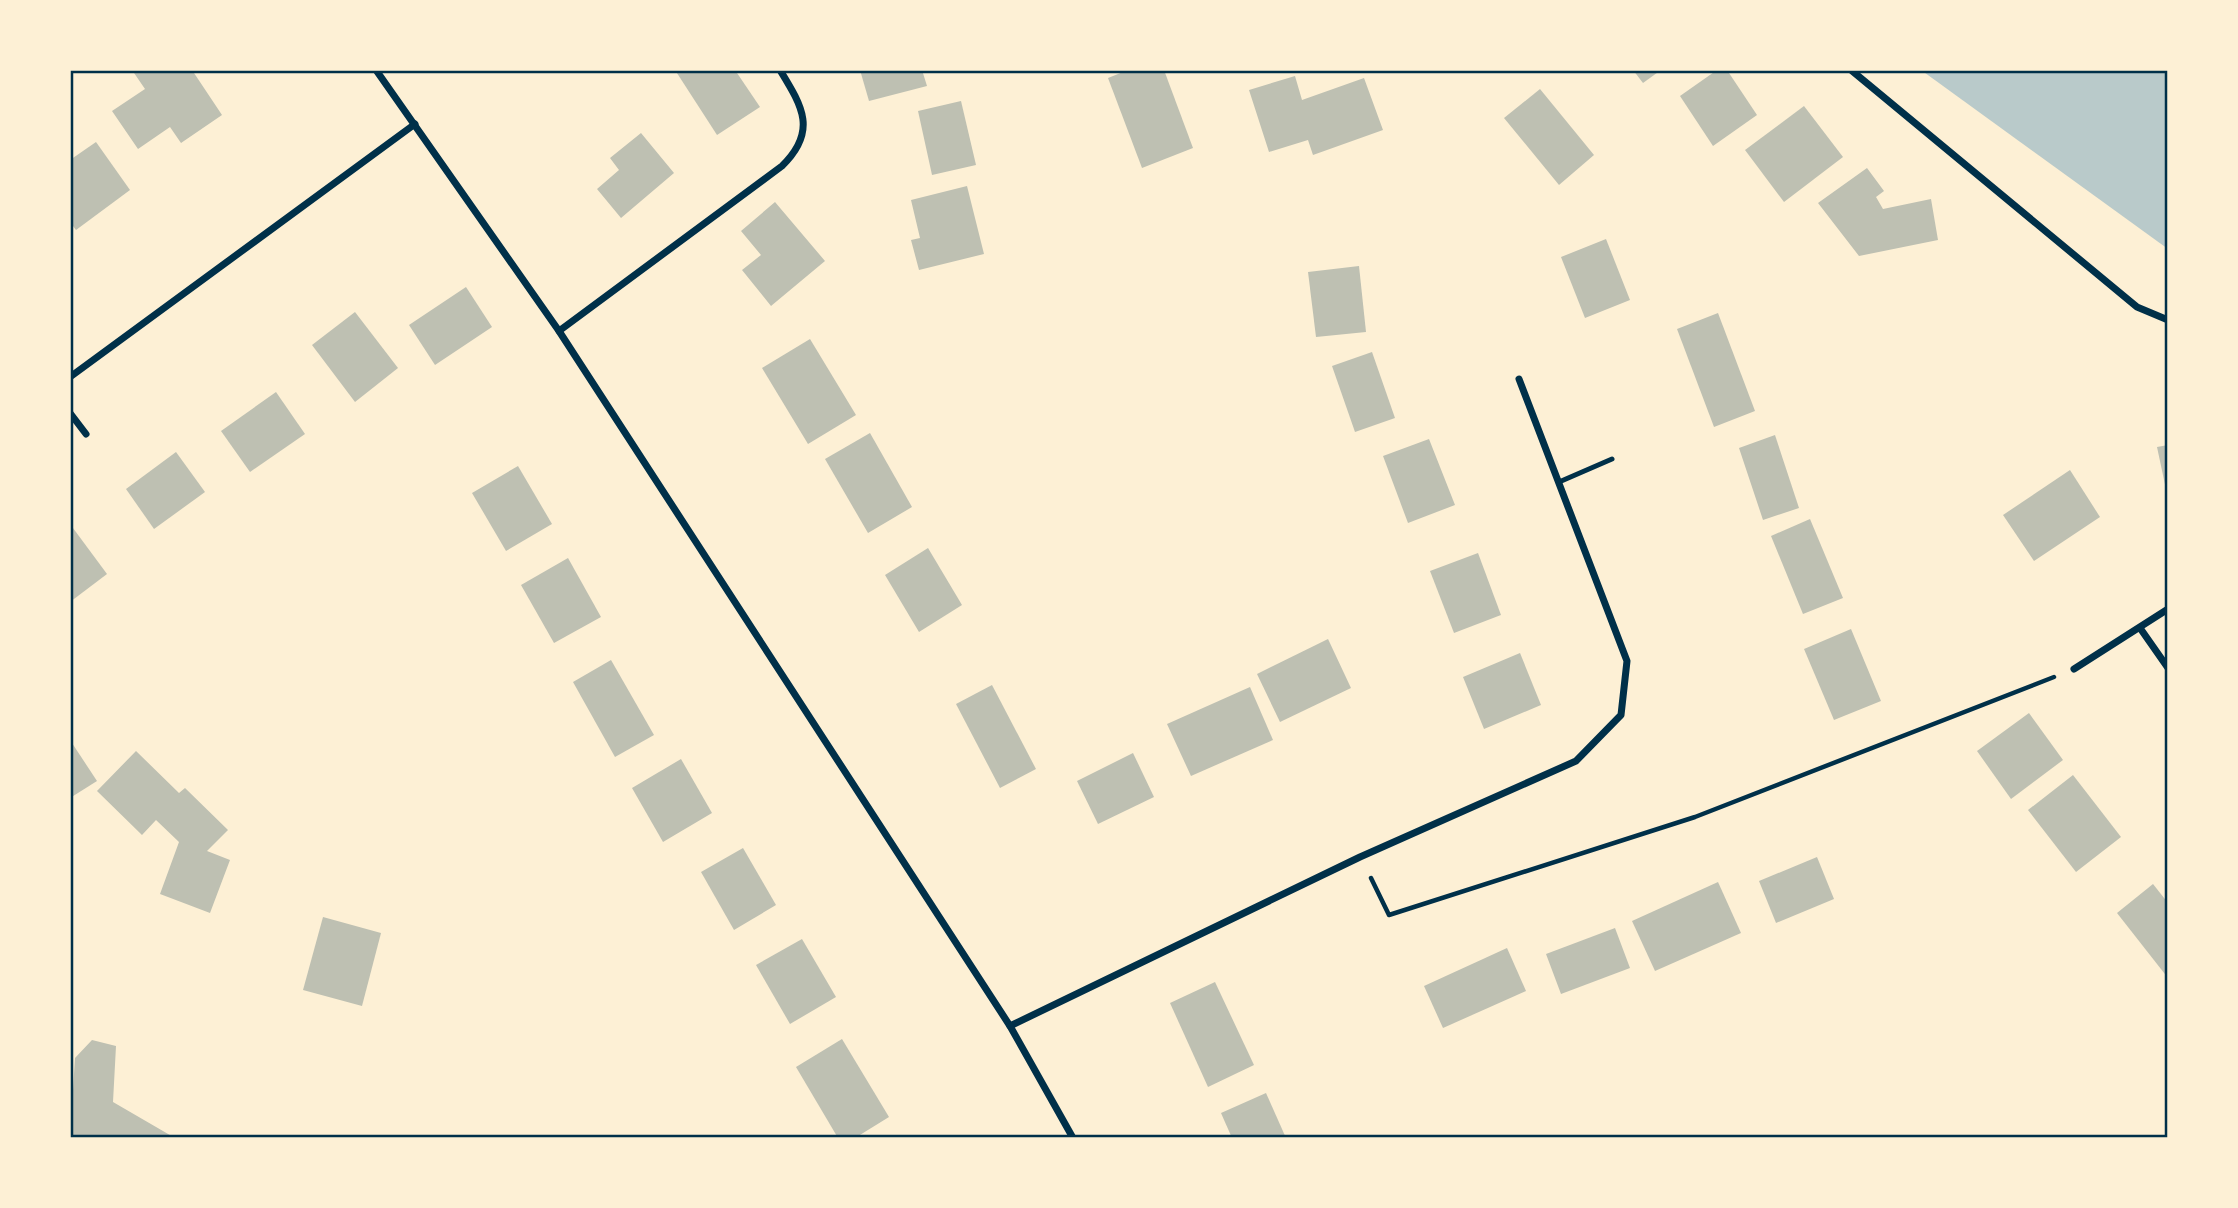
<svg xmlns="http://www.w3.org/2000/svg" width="2238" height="1208" font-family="'Archivo Narrow',sans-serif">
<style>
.green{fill:#b9caca}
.building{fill:#bec0b2}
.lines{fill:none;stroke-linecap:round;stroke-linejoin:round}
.path{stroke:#003049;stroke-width:4.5}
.service{stroke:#003049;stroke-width:5}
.minor{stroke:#003049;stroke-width:7}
.neatline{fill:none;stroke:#003049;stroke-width:2.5}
</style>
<rect width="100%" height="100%" fill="#fdf0d5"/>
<polygon class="green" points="1921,70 2168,70 2168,249"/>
<g class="building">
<polygon points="132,70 192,70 222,115 181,143 170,127 138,149 112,111 145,89"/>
<polygon points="675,70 735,70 760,107 717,135"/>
<polygon points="860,70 922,70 927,86 869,101"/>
<polygon points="1128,70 1164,70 1193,148 1142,168 1108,78"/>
<polygon points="1633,70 1661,70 1643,83"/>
<polygon points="1717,70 1727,70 1757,115 1713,146 1680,96"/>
<polygon points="1295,76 1302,100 1364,78 1383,130 1313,155 1308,140 1269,152 1249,90"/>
<polygon points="1540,89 1594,155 1559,185 1504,118"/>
<polygon points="961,101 976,165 932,175 918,111"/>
<polygon points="1804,106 1843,157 1784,202 1745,150"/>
<polygon points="641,133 674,173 621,218 597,189 619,170 610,158"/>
<polygon points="96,142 130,190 76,230 70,222 70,160"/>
<polygon points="1867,168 1884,191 1876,197 1883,209 1931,199 1938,240 1859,256 1818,203"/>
<polygon points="967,186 984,254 919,270 911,240 920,238 911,200"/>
<polygon points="775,202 825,261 771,306 742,270 761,255 741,231"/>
<polygon points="1606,239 1630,300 1585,318 1561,257"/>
<polygon points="1359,266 1366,332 1316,337 1308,272"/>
<polygon points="466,287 492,327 435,365 409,325"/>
<polygon points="355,312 398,368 355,402 312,345"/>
<polygon points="1718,313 1755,411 1714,427 1677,329"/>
<polygon points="810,339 856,415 808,444 762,368"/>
<polygon points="1372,352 1395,418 1355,432 1332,366"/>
<polygon points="276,392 305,434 250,472 221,431"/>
<polygon points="870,433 912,507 868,533 825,459"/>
<polygon points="1775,435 1799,508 1763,520 1739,448"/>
<polygon points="1429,439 1455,505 1408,523 1383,456"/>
<polygon points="2168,445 2168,494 2167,494 2157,447"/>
<polygon points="176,452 205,492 154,529 126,489"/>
<polygon points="518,466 552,524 506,551 472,493"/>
<polygon points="2070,470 2100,517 2034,561 2003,515"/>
<polygon points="1810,519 1843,598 1803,614 1771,536"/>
<polygon points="70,524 107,574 70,602"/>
<polygon points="928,548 962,605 919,632 885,575"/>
<polygon points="1478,553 1501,615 1454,633 1430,571"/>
<polygon points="568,558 601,617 554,643 521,585"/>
<polygon points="1851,629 1881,701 1834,720 1804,649"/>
<polygon points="1328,639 1351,688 1280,722 1257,674"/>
<polygon points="1520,653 1541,705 1484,729 1463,677"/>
<polygon points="611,660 654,735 615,757 573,682"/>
<polygon points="992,685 1036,769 1000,788 956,704"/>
<polygon points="1250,687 1273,740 1191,776 1167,724"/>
<polygon points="2029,713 2063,760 2011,799 1977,751"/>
<polygon points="70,740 97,781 70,798"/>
<polygon points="136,751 179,793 185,788 228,830 207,851 230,860 210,913 160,894 179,842 156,820 142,835 97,791"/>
<polygon points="1133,753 1154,797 1098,824 1077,781"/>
<polygon points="681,759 712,813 663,842 632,788"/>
<polygon points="2073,775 2121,837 2076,872 2028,810"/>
<polygon points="743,848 776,905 734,930 701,872"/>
<polygon points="1817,857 1834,899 1776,923 1759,881"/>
<polygon points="1718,882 1741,933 1655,971 1632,921"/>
<polygon points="2153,884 2168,903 2168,978 2117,913"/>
<polygon points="323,917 381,933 362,1006 303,990"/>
<polygon points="1615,928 1630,968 1561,994 1546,954"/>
<polygon points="802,939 836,997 790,1024 756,965"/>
<polygon points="1507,948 1526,991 1443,1028 1424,986"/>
<polygon points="1215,982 1254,1065 1208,1087 1170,1003"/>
<polygon points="842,1039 889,1117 855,1138 838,1138 796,1067"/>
<polygon points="92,1040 116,1046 113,1102 175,1138 70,1138 75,1058"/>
<polygon points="1266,1093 1286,1138 1232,1138 1221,1113"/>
</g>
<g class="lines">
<polyline class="path" points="1371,878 1389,915 1695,817 2054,677"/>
<polyline class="service" points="1559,482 1612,459"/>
<g class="minor">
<polyline points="376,70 559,331 1010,1026 1073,1138"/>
<polyline points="1851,70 2137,307 2168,320"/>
<path d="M559 331 782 166C818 131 802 106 780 70"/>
<polyline points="70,377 415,124"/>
<polyline points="70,413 86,434"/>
<polyline points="2140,628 2168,668"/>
<polyline points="2074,669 2168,609"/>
<polyline points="1010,1026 1360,857 1576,761 1621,715 1627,661 1519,379"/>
</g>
</g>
<rect width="2238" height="1208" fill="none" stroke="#fdf0d5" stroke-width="144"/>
<rect x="72" y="72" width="2094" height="1064" class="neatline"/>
</svg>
